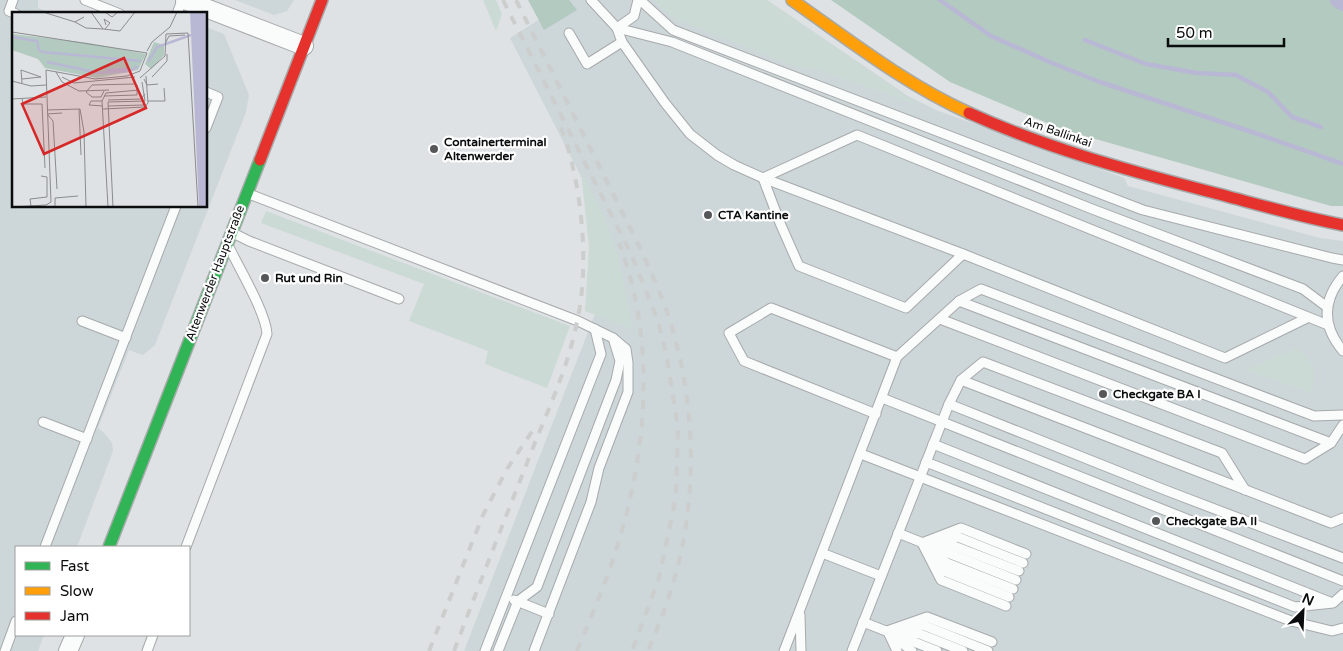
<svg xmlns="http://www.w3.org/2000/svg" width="1343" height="651" font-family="'Varela Round',sans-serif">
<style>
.built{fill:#cdd6d9}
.green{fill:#cbdad4}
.forest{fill:#b2cabf}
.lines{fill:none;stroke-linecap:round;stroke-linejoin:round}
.stream{stroke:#b9b8d4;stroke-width:4.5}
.canal{stroke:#b9b8d4;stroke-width:16}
.lane-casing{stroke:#a7aaab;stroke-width:11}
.street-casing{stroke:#a7aaab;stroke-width:20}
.fast-casing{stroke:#a7aaab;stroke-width:14}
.slow-casing{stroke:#a7aaab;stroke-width:14}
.jam-casing{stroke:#a7aaab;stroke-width:14}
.lane{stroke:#fafbfb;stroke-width:9}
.street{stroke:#fafbfb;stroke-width:18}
.fast{stroke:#30b455;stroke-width:11}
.slow{stroke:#ff9f0a;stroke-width:11}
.jam{stroke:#e5322d;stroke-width:11}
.rail{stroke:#cccdcd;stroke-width:4;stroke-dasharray:9 9;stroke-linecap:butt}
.poi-dot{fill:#555758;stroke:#fff;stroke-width:2}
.labels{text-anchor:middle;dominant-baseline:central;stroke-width:4.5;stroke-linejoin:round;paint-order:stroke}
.street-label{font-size:12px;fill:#0b0c0d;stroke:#fff}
.poi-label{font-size:12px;font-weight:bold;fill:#0b0c0d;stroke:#fff;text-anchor:start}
.inset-river{fill:none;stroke:#b9b8d4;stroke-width:2.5}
.inset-road{fill:none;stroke:#8a8c8e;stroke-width:1}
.view{fill:#d62828;fill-opacity:0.15;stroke:#d62828;stroke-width:2.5}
.inset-edge{fill:none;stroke:#0b0c0d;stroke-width:2.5}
</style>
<rect width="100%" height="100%" fill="#dfe2e4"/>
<g class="built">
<polygon points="0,0 38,0 38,8 53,14 14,14 14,206 206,206 206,27 224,34 249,95 246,112 155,345 143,355 129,350 98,428 105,434 112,443 113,451 77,547 16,547 16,635 44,635 38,651 0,651"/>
<polygon points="235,0 294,0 287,11 274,15"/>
<polygon points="570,0 767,0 908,96 936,110 1124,178 1128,186 1320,238 1343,241 1343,651 464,651 595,314 589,276 590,194 510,38"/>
</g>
<g class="green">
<polygon points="483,0 496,0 502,14 496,31"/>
<polygon points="653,0 767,0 919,105 818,70 793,66 671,17"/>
<polygon points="581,171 604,217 619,259 632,329 585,311 589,248"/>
<polygon points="266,211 570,326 547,388 485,364 488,351 409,321 424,284 261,223"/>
<path d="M1296 348C1316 364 1315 369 1312 393L1245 370Z"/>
</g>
<g class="forest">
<polygon points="528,0 569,0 577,10 544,30"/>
<polygon points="831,0 1343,0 1343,206 1331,206 1064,130 950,82"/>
</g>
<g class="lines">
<g class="stream">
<polyline points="940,0 991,36 1052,63 1100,82 1252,132 1343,164"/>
<polyline points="1085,40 1146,64 1197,73 1236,75 1268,92 1292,117 1321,127"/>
</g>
<polyline class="canal" points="1338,0 1343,3"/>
<g class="lane-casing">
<g id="lane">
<polyline points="13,0 9,11 16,14"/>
<polyline points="85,0 120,14"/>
<polyline points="591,0 617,28 622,42 665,103 690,134 717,155 734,165 763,178 963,254 1225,358 1307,318"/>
<polyline points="640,0 673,30 1143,210 1332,258 1343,260"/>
<polyline points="177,14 182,0"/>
<polyline points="617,28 672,42 1092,209 1303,289 1327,307"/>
<polyline points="617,28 634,16 638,0"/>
<polyline points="569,33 587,64 622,42"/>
<polyline points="206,92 218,97 206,128"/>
<polyline points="249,194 578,321 613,338 620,361 616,380 537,587 518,601 498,651"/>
<polyline points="233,233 249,241 399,299"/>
<polyline points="963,254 906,308 799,266 780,223 763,178 857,135 1328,325"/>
<path d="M1343 276C1322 301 1322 326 1343 351"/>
<polyline points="959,301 1331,443"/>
<polyline points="940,319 1305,459 1331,443 1343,425"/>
<polyline points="82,321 126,338"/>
<polyline points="961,380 1331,523 1343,518"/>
<polyline points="882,398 1343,581"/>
<polyline points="949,404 961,380 983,362 1222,453 1245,490"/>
<polyline points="876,414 744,361 729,333 771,308 897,357"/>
<polyline points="43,422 87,439"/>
<polyline points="933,444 1330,602"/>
<polyline points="861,454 1291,621 1332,631 1343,628"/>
<polyline points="926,462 1295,607 1333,603 1343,594"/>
<polyline points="898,533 1016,580"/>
<polyline points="942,540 958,537 1023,563"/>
<polyline points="922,543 961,528 1026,554"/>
<polyline points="922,543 941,580 1006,606"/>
<polyline points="937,544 954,546 1019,571"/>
<polyline points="45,547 176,206"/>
<path d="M186 547 267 334C266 313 240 270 230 249"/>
<polyline points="934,552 947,563 1013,589"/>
<polyline points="822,553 881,576"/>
<polyline points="934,559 944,571 1009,597"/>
<polyline points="514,600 549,614"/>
<polyline points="800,615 801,651"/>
<polyline points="863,622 937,651"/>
<polyline points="907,628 923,625 988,651"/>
<polyline points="887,631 927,617 992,642"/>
<polyline points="900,632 920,634 963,651"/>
<polyline points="889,634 897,651"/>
<polyline points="895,638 912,651"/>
<polyline points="5,651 16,621"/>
<polyline points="147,651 153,635"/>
<polyline points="485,651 601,354 595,329"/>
<polyline points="534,651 591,502 599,468 628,392 628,363 626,349 613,338"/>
<polyline points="784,651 897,357 959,301 981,289 1314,416 1343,415"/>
<polyline points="852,651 949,404 1165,490 1343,558"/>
</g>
</g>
<g class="street-casing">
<g id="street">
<polyline points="185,0 304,46"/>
<polyline points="68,651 75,635"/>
</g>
</g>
<g class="fast-casing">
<polyline id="fast" points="109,547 260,160"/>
</g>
<g class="slow-casing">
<path id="slow" d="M792 0C849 40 905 84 969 113"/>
</g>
<g class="jam-casing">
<g id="jam">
<path d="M969 113C1044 147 1123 169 1203 190 1250 202 1296 216 1343 225"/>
<polyline points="260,160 322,0"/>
</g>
</g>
<use href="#lane" class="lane"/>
<use href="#street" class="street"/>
<use href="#fast" class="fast"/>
<use href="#slow" class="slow"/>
<use href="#jam" class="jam"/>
<g class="rail">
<polyline points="503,0 632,256 658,321 666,353 678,428 676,496 659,578 632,651"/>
<path d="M516 0 641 250C652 274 663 298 671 324 697 410 698 505 671 590 665 611 656 631 648 651"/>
<polyline points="429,651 483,515 507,469 537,424"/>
<path d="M454 651C477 590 501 529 525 468 543 420 567 373 577 322 590 264 582 181 560 125"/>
<path d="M577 651C592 614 609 576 620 537 648 444 655 336 619 243"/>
</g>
</g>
<g class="poi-dot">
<circle cx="434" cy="149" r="5"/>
<circle cx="708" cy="215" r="5"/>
<circle cx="265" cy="278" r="5"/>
<circle cx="1103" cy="394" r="5"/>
<circle cx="1156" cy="521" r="5"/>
</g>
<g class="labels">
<g class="street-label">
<text transform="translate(1058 132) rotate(19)">Am Ballinkai</text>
<text transform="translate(215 273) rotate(-69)">Altenwerder Hauptstraße</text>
</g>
<g class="poi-label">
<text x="444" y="142">Containerterminal<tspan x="444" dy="14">Altenwerder</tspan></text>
<text x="718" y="215">CTA Kantine</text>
<text x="275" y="278">Rut und Rin</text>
<text x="1113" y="394">Checkgate BA I</text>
<text x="1166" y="521">Checkgate BA II</text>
</g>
</g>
<g transform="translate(12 12)">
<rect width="195" height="195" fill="#dfe2e4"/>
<path d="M0 22 77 31 134 42 126 58 85 66 33 56 26 47 0 38ZM142 30 152 33V43L139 57 133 52Z" fill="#b2cabf"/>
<path d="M178 0H195V195H187Z" fill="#b9b8d4"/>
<path class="inset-river" d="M0 25 25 29 27 38 31 40 129 49M35 50 87 61 118 59 126 54M136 50 145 35 179 23M94 58 115 57"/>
<path class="inset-road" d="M31 0 63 10M79 0 91 17 108 19 123 0M93 0 100 5 106 0M72 5 63 10 74 16 91 17M93 17 98 11 92 7 94 13M0 20 135 41 128 59 115 64 83 67 34 58 39 190 34 193 1 195M154 30 157 24 173 23M135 39 140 30 158 15 165 0M44 60 50 70 67 79 97 78M50 65 62 71 123 65M140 65 155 49V42M128 66 153 44 154 22 176 21 186 195M132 67 135 73 146 72M0 69 19 74 34 73M10 71 9 58 29 65 10 67M92 79 89 85H80L74 80 80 73 122 72M92 84 125 83V73M10 86 11 92H30L33 156M0 87 34 85M96 88 129 87 133 82M90 89H79L77 93 91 94M136 89H153L152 76M96 94 132 93M67 97 69 143M68 97 72 120 74 195M91 97 133 95 136 91 134 64M35 98 68 97M35 102 50 101M36 103 41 109 45 177M19 194 18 187 35 185V165L29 164M43 195V186L66 184M96 195 90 89 94 81 127 78M101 195 96 90 133 89 130 70"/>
<path class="view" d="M112 46 134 96 32 142 10 92Z"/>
<rect width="195" height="195" class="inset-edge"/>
</g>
<rect x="15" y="546" width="175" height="90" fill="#ffffff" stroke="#9d9e9e"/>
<rect x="25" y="562" width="25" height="8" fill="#30b455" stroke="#9d9e9e"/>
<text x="60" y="571" font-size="15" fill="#0b0c0d">Fast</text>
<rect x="25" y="587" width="25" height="8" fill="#ff9f0a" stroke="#9d9e9e"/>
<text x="60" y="596" font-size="15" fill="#0b0c0d">Slow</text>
<rect x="25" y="612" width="25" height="8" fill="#e5322d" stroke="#9d9e9e"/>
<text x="60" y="621" font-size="15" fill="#0b0c0d">Jam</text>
<g transform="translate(1303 611) rotate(24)" stroke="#ffffff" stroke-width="4" paint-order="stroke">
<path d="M0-4L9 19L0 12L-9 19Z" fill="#0b0c0d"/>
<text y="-8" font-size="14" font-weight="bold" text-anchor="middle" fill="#0b0c0d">N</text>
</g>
<path d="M1168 38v8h116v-8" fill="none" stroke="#0b0c0d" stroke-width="2.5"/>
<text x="1176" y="38" font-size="15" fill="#0b0c0d" stroke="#ffffff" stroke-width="4" paint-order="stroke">50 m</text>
</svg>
